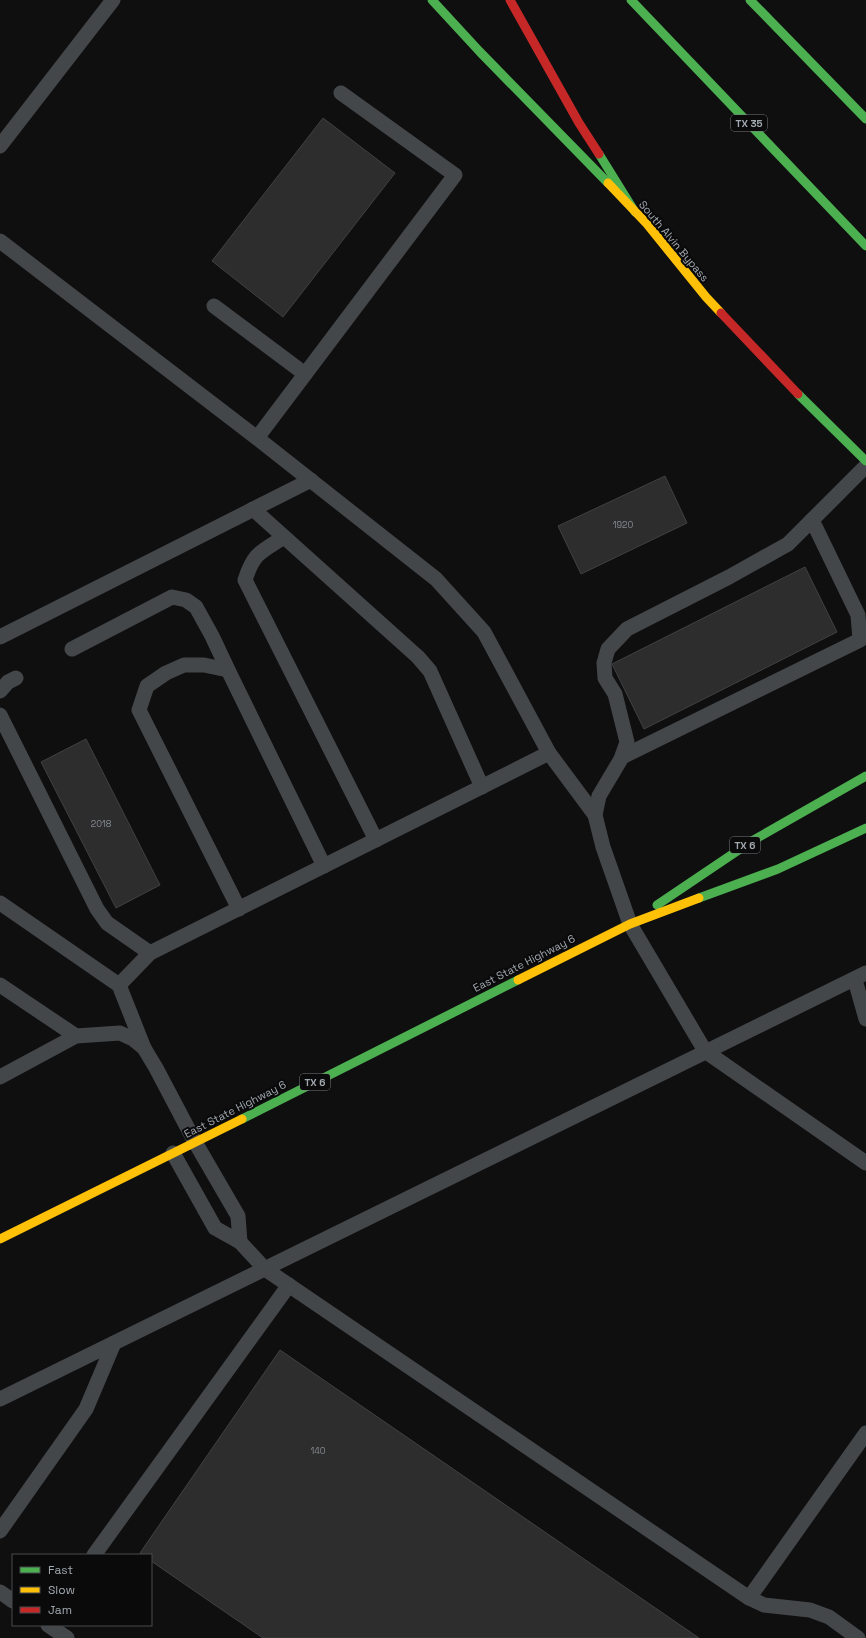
<svg xmlns="http://www.w3.org/2000/svg" width="866" height="1638" font-family="'Space Grotesk',sans-serif">
<style>
.building{fill:#2d2d2e;stroke:#3f4143}
.lines{fill:none;stroke-linecap:round;stroke-linejoin:round}
.lane{stroke:#444749;stroke-width:15}
.fast{stroke:#4caf50;stroke-width:9}
.slow{stroke:#ffc107;stroke-width:9}
.jam{stroke:#c62828;stroke-width:9}
.labels{text-anchor:middle;dominant-baseline:central;stroke-width:4;stroke-linejoin:round;paint-order:stroke}
.number-label{font-size:9px;fill:#858a90}
.shield{fill:#0a0a0b;stroke:#74797e;stroke-width:1}
.shield-label{font-size:10px;font-weight:bold;fill:#a2a9b0}
.street-label{font-size:11px;fill:#a2a9b0;stroke:#0a0a0b}
</style>
<rect width="100%" height="100%" fill="#0f0f10"/>
<g class="building">
<polygon points="323,118 395,173 283,317 212,261"/>
<polygon points="665,476 687,523 581,574 558,526"/>
<polygon points="805,567 837,632 644,729 612,664"/>
<polygon points="86,739 160,885 116,908 41,762"/>
<polygon points="280,1350 699,1638 263,1638 151,1561 151,1555 143,1555 140,1553"/>
</g>
<g class="lines">
<g class="lane">
<polyline points="0,146 113,0"/>
<polyline points="0,241 257,438 436,579 484,632 549,753 595,815"/>
<polyline points="214,306 305,374"/>
<polyline points="257,438 455,175 341,93"/>
<polyline points="866,466 788,544 729,577 627,629 608,649 604,663 605,678 615,694 627,742 621,759 599,796 595,815 603,847 630,924 705,1051 866,1163"/>
<polyline points="253,509 418,657 430,671 482,787"/>
<path d="M284 537C261 552 254 552 245 580L376 840"/>
<polyline points="0,637 311,480"/>
<polyline points="72,649 172,597 186,600 196,607 212,636 228,670"/>
<polyline points="0,691 8,682 16,678"/>
<polyline points="0,715 97,909 107,923 150,953"/>
<polyline points="622,757 860,640 858,615 812,520"/>
<polyline points="0,903 119,985 144,1048"/>
<polyline points="239,909 139,710 147,686 166,673 184,665 204,665 228,670 324,866"/>
<polyline points="855,980 866,1019"/>
<polyline points="0,985 76,1036"/>
<polyline points="119,985 150,953 549,753"/>
<polyline points="0,1077 76,1036 120,1033 133,1039 144,1048 156,1068 195,1142 238,1216 240,1242"/>
<polyline points="173,1153 215,1228 240,1242 265,1269 749,1598 764,1605 810,1610 829,1617 858,1638"/>
<polyline points="0,1399 866,973"/>
<polyline points="0,1531 86,1409 114,1343"/>
<polyline points="94,1555 289,1285"/>
<polyline points="0,1592 13,1601"/>
<polyline points="749,1598 866,1433"/>
<polyline points="48,1625 67,1638"/>
</g>
<g class="fast">
<polyline points="432,0 480,52 608,183"/>
<polyline points="631,0 866,246"/>
<polyline points="750,0 866,119"/>
<polyline points="599,154 635,212"/>
<polyline points="798,394 866,461"/>
<polyline points="699,898 778,869 866,828"/>
<polyline points="657,905 752,841 866,776"/>
<polyline points="242,1119 518,980"/>
</g>
<g class="slow">
<polyline points="608,183 647,224 706,297 721,313"/>
<polyline points="518,980 630,924 699,898"/>
<polyline points="0,1239 242,1119"/>
</g>
<g class="jam">
<polyline points="510,0 579,123 599,154"/>
<polyline points="721,313 798,394"/>
</g>
</g>
<g class="labels">
<g class="number-label">
<text x="623" y="525">1920</text>
<text x="101" y="824">2018</text>
<text x="318" y="1451">140</text>
</g>
<g class="shield">
<rect x="731" y="115" width="36" height="16" rx="3"/>
<rect x="730" y="837" width="30" height="16" rx="3"/>
<rect x="300" y="1074" width="30" height="16" rx="3"/>
</g>
<g class="shield-label">
<text x="749" y="123">TX 35</text>
<text x="745" y="845">TX 6</text>
<text x="315" y="1082">TX 6</text>
</g>
<g class="street-label">
<text transform="translate(674 241) rotate(50)">South Alvin Bypass</text>
<text transform="translate(524 963) rotate(-27)">East State Highway 6</text>
<text transform="translate(235 1109) rotate(-27)">East State Highway 6</text>
</g>
</g>
<rect x="12" y="1554" width="140" height="72" fill="#0a0a0b" stroke="#474a4d"/>
<rect x="20" y="1567" width="20" height="6" fill="#4caf50" stroke="#474a4d"/>
<text x="48" y="1574" font-size="12" fill="#a2a9b0">Fast</text>
<rect x="20" y="1587" width="20" height="6" fill="#ffc107" stroke="#474a4d"/>
<text x="48" y="1594" font-size="12" fill="#a2a9b0">Slow</text>
<rect x="20" y="1607" width="20" height="6" fill="#c62828" stroke="#474a4d"/>
<text x="48" y="1614" font-size="12" fill="#a2a9b0">Jam</text>
</svg>
